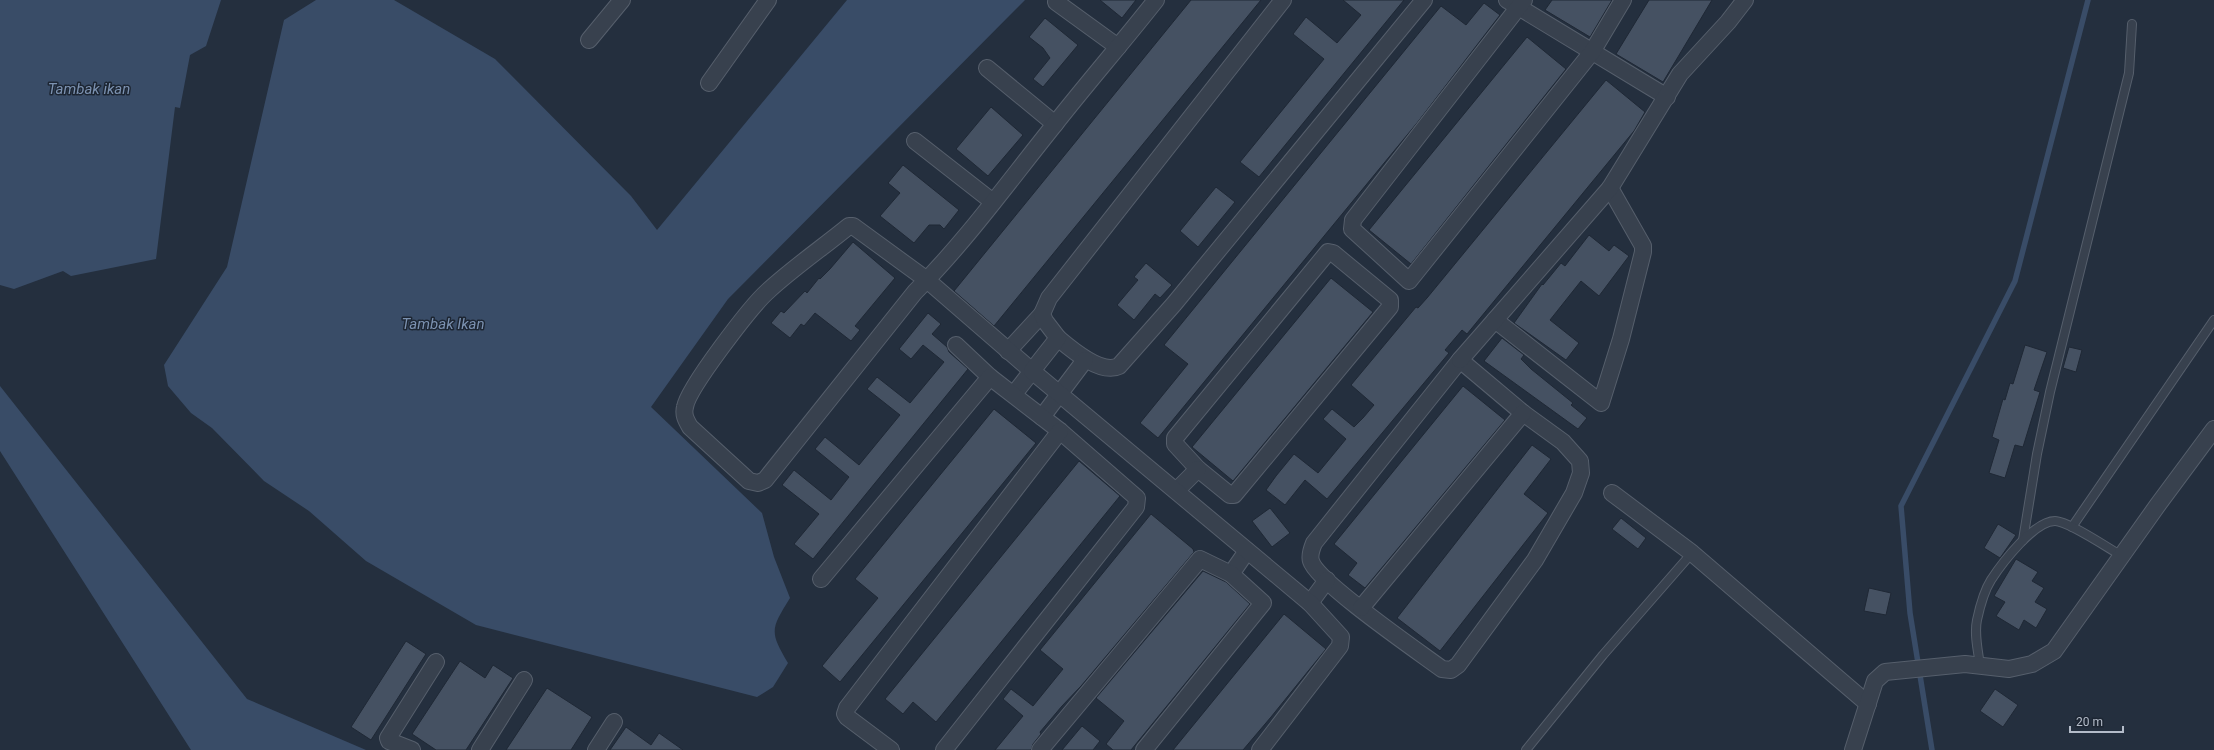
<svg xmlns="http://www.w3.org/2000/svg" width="2214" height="750" font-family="Roboto,sans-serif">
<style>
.water{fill:#394c67}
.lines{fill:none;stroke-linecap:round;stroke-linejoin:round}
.stream{stroke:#394c67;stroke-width:5.5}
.building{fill:#455162;stroke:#1f2835}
.service-casing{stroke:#565f6c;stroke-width:10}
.minor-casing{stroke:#565f6c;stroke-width:18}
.service{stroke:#38414e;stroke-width:8}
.minor{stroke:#38414e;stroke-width:16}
.labels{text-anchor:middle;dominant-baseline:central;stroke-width:3;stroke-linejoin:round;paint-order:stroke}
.water-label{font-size:15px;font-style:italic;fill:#7c92b1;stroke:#1d2633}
</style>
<rect width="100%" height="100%" fill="#242f3e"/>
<g class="water">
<polygon points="0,0 221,0 206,46 190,55 180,108 175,107 156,259 71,276 63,271 14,289 0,285"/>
<path d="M316 0H394L495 59 631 196 657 230 847 0H1025L728 299 651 407 762 513 774 557 790 598C771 629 769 631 788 663L773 687 757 697 476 625 366 561 309 511 264 481 212 428 191 413 168 386 164 365 227 267 284 20Z"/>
<polygon points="0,386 247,699 366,750 191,750 0,451"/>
</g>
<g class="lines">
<polyline class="stream" points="1932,750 1910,613 1901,506 2015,281 2088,0"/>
</g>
<g class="building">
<polygon points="1100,0 1136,0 1122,18"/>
<polygon points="1191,0 1261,0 994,326 954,291"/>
<polygon points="1343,0 1404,0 1259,177 1240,162 1324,59 1293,34 1306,17 1337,43 1361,15"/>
<polygon points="1552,0 1612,0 1590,37 1545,10"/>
<polygon points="1649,0 1712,0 1663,82 1616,54"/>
<polygon points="1484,3 1500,15 1417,123 1158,438 1140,423 1188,364 1164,345 1441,6 1466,25"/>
<polygon points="1045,18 1078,45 1043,87 1033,79 1050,58 1043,48 1029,37"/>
<polygon points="1527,37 1566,69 1411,264 1369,230"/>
<polygon points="1606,80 1645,112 1634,131 1467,334 1462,330 1445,350 1449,353 1327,499 1305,480 1285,505 1266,490 1276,476 1294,454 1318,473 1346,439 1323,419 1332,409 1354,427 1363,418 1374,405 1351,385 1416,307 1418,308 1427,298"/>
<polygon points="991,107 1023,135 988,176 956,149"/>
<polygon points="903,165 959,210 944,229 940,225 929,225 914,243 880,216 900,193 888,183"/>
<polygon points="1216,187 1235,202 1198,247 1180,231"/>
<polygon points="1589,235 1609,251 1614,245 1629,256 1599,296 1581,281 1550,320 1579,343 1566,360 1514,323 1542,284 1543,285 1561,263 1565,266"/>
<polygon points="853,242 895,278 855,326 860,330 851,341 815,313 804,326 801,324 790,338 771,323 781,311 784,313 805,291 807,293 819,278 820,279 830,269"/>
<polygon points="1146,263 1172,285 1160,298 1155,294 1134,320 1117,305 1138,280 1134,277"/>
<polygon points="1331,278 1373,312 1233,481 1192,447"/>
<polygon points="928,313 941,324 932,334 947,347 949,352 968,369 813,559 794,544 819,514 782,485 794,470 831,500 849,477 815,449 825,437 859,465 900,415 867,389 877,377 910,403 944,362 923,345 911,359 899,349"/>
<polygon points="1502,338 1524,355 1521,359 1531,369 1573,403 1571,405 1587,418 1578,429 1484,361"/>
<polygon points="2025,345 2047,352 2034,390 2040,392 2023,447 2015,445 2005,478 1989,473 1999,440 1992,437 2003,399 2005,400 2010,383 2013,384"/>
<polygon points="2069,347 2082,350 2076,372 2063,368"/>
<polygon points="1463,386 1505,420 1365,588 1348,575 1357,563 1334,544"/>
<polygon points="994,409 1036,443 840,682 822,666 878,598 855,579"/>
<polygon points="1532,445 1551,459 1524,494 1548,513 1440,651 1397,618"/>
<polygon points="1079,461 1120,496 936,722 913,702 903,714 885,699"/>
<polygon points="1270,508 1290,533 1272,547 1252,521"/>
<polygon points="1151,514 1193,549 1194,552 1081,686 1062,706 1040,732 1041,734 1033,744 1031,750 995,750 1023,716 1003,699 1011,689 1033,706 1063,669 1040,650"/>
<polygon points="1621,518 1646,538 1638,549 1612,529"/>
<polygon points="1998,524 2016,535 2000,558 1984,548"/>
<polygon points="2016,559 2038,572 2032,581 2044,588 2035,602 2047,609 2036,628 2024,620 2019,630 1996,616 2005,602 1994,596"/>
<polygon points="1203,571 1226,582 1250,604 1131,750 1113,750 1106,744 1124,721 1096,698"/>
<polygon points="1869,588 1891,593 1886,615 1864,611"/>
<polygon points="1284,614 1326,649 1271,717 1243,750 1173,750"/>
<polygon points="406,641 426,654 371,740 351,727"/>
<polygon points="460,661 485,678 493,665 513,678 466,750 436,750 412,734"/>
<polygon points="547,688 592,717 571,750 506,750"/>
<polygon points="1995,689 2018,705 2003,727 1980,711"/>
<polygon points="1082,726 1100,741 1093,750 1062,750"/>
<polygon points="626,727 651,745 659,733 683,750 610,750"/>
</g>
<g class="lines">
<g class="service-casing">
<g id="service">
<polyline points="2072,527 2214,320"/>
<polyline points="2023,540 2037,454 2050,392 2129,73 2132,24"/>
<path d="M1980 665C1978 651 1974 634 1977 620 1980 606 1984 591 1991 580 2002 563 2034 521 2055 521 2068 521 2108 548 2122 556"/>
<polyline points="1526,750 1603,655 1692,553"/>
</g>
</g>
<g class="minor-casing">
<g id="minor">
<polyline points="1507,0 1667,97"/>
<polyline points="1524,0 1353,220 1352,229 1409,281 1592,52 1623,0"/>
<polyline points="1056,2 1118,47"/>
<polyline points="589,40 622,0"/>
<polyline points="987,68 1055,124"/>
<polyline points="709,83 768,0"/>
<polyline points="915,141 993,202"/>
<polygon points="1328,252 1333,253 1390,300 1390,307 1234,495 1230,495 1198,469 1175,444 1175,438"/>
<polyline points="1495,320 1601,403 1621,339 1643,252 1643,246 1610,188"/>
<path d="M1058 338C1071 349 1101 375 1119 366L1174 304 1424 0"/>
<polyline points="956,345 990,377"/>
<polyline points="1008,351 1042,314"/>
<path d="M1460 360 1523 413 1563 442 1580 461 1581 473 1574 493 1535 560 1458 665 1451 670 1442 669C1419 652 1317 582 1311 561 1309 555 1312 548 1314 543Z"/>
<polyline points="1460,360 1610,188 1680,74 1728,22 1745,0"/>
<path d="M1014 394 1032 371 927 280 853 226H849C822 248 793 268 768 291 751 306 688 388 685 407 683 415 686 420 690 427L749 481 758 483 765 480 915 292C967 240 1009 181 1055 124 1088 82 1123 42 1156 0"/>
<polyline points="1042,417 1085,360"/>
<polyline points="1177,490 1198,469"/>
<polyline points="1612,493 1692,553 1868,704"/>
<polyline points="1231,574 1247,551"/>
<polyline points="821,579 990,377 1060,431 1137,498 1136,507 944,750"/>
<polyline points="1310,603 1327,580"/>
<polyline points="1361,608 1523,413"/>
<polyline points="412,750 389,741 388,738 436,662"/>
<polyline points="480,750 524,680"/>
<polyline points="596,750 614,722"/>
<polyline points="891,750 847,717 845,714 847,708 1060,431"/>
<polyline points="1040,750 1200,559 1231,574 1263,603 1144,750"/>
<polyline points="1260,750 1340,646 1341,637 1310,603 1032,371 1058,338 1045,321 1042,314 1049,298 1283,0"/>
<polyline points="1853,750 1875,681 1885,672 1965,664 2009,669 2032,664 2054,651 2157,506 2214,429"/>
</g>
</g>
<use href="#service" class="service"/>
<use href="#minor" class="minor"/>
</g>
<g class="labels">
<g class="water-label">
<text x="89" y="89">Tambak ikan</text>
<text x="443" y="324">Tambak Ikan</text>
</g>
</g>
<path d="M2070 726v6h53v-6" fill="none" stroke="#b4bcc9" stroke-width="2"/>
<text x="2076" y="726" font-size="12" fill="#b4bcc9" stroke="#1d2633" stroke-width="3" paint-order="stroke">20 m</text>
</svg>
